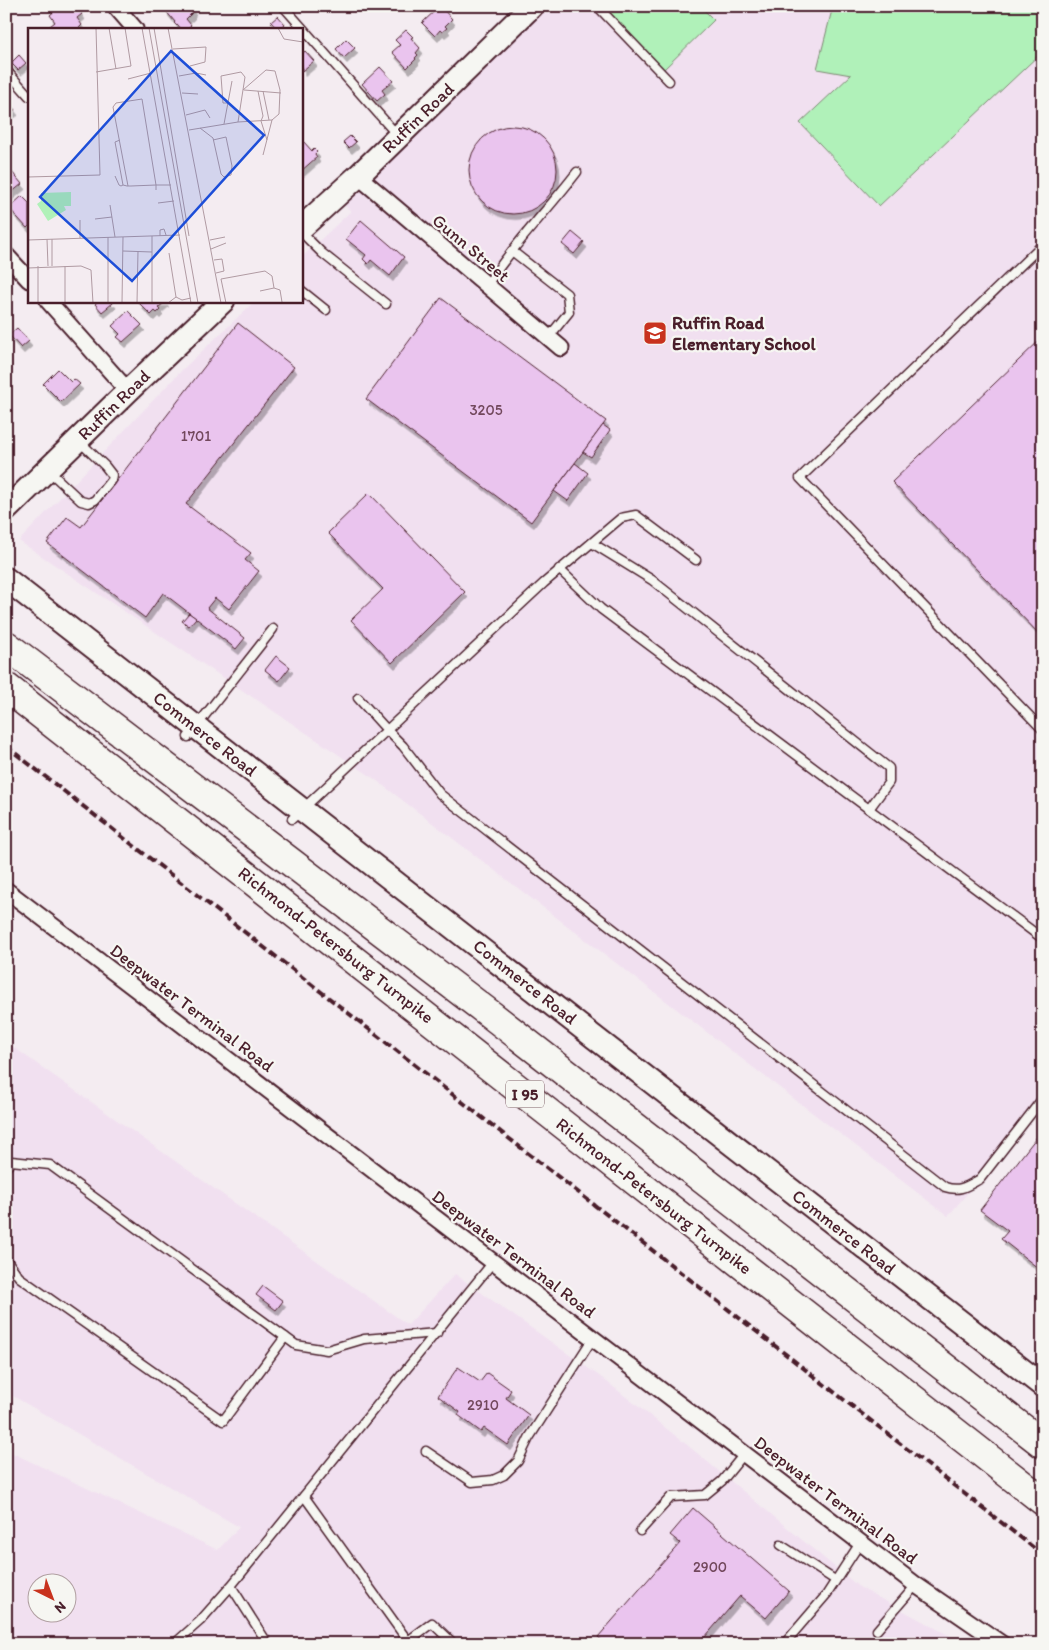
<svg xmlns="http://www.w3.org/2000/svg" width="1049" height="1650" font-family="Itim,sans-serif">
<style>
.built{fill:#f1e0f0;fill-rule:evenodd}
.green{fill:#b0f1b9;stroke:#7d8872}
.building{fill:#eac4ee;stroke:#4a1f2b;filter:url(#shadow)}
.lines{fill:none;stroke-linecap:round;stroke-linejoin:round}
.lane-casing{stroke:#4a1f2b;stroke-width:11}
.street-casing{stroke:#4a1f2b;stroke-width:19}
.secondary-casing{stroke:#4a1f2b;stroke-width:26}
.highway-casing{stroke:#4a1f2b;stroke-width:31}
.lane{stroke:#f6f6f2;stroke-width:8}
.street{stroke:#f6f6f2;stroke-width:15}
.secondary{stroke:#f6f6f2;stroke-width:22}
.highway{stroke:#f6f6f2;stroke-width:28}
.rail{stroke:#4a1f2b;stroke-width:4;stroke-dasharray:8 4;stroke-linecap:butt}
.labels{text-anchor:middle;dominant-baseline:central;stroke-width:4.5;stroke-linejoin:round;paint-order:stroke}
.number-label{font-size:15px;fill:#72485c}
.shield{fill:#f6f6f2;stroke:#7e6067;stroke-width:1}
.shield-label{font-size:16px;font-weight:bold;fill:#4a1f2b}
.street-label{font-size:18px;fill:#4a1f2b;stroke:#f6f6f2}
.poi-label{font-size:18px;font-weight:bold;fill:#4a1f2b;stroke:#f6f6f2;text-anchor:start}
.inset-road{fill:none;stroke:#b09aa2;stroke-width:1}
.view{fill:#1d4ed8;fill-opacity:0.15;stroke:#1d4ed8;stroke-width:2.5}
.inset-edge{fill:none;stroke:#4a1f2b;stroke-width:2.5}
</style>
<defs>
<filter id="shadow"><feDropShadow dx="3" dy="5.5" stdDeviation="0" flood-color="#0004"/></filter>
</defs>
<rect width="100%" height="100%" fill="#f4ecf1"/>
<filter id="ink" filterUnits="userSpaceOnUse"><feTurbulence type="fractalNoise" baseFrequency=".02" numOctaves="2"/><feDisplacementMap in="SourceGraphic" scale="10" xChannelSelector="R" yChannelSelector="G"/><feConvolveMatrix kernelMatrix="1 2 1 2 8 2 1 2 1" color-interpolation-filters="sRGB"/></filter>
<g filter="url(#ink)">
<g class="built">
<polygon points="539,6 1043,6 1043,1105 948,1216 372,777 19,541 183,369 255,301 301,301 301,258 351,211 339,201"/>
<path d="M6 1042 408 1325 455 1274 602 1378 686 1444 859 1587 965 1644H6V1450L218 1550 239 1527 6 1392ZM38 1582H68V1612H38Z"/>
</g>
<g class="green">
<polygon points="608,6 700,6 714,20 659,74 600,14"/>
<polygon points="833,6 1040,6 1043,10 1043,51 879,206 800,123 851,75 817,69"/>
</g>
<g class="building">
<polygon points="60,6 66,6 67,8 70,6 76,6 82,14 77,18 82,25 78,29 52,29 50,26 55,22 50,15"/>
<polygon points="169,6 186,6 187,8 190,6 193,10 191,12 192,13 186,19 191,25 187,29 181,29 178,25 177,26 174,23 175,22 165,10"/>
<polygon points="440,6 452,19 445,26 447,28 442,32 440,30 435,36 422,23"/>
<polygon points="278,16 285,24 280,29 277,29 271,22"/>
<polygon points="406,30 413,37 411,38 420,48 416,53 418,55 415,58 416,59 407,68 392,52 400,45 395,40"/>
<polygon points="346,39 355,48 344,58 336,49"/>
<polygon points="305,51 314,61 302,71 301,55"/>
<polygon points="19,55 26,63 18,70 11,63"/>
<polygon points="380,67 393,81 382,90 385,94 377,101 362,84"/>
<polygon points="10,104 15,110 10,113 6,109 6,107"/>
<circle cx="513" cy="170" r="44"/>
<polygon points="350,136 356,142 349,148 343,142"/>
<polygon points="303,141 312,151 314,149 317,152 315,154 317,157 301,171 301,143"/>
<polygon points="6,165 22,184 6,197"/>
<polygon points="22,196 29,203 29,226 27,228 9,208"/>
<polygon points="361,220 404,257 390,276 371,260 368,264 363,259 366,255 346,239"/>
<polygon points="572,232 584,242 574,254 562,244"/>
<polygon points="441,298 606,421 531,522 366,399"/>
<polygon points="98,301 112,301 113,303 102,312 95,304"/>
<polygon points="141,301 166,301 158,308 160,310 157,313 155,311 151,315 139,303"/>
<polygon points="128,311 142,325 123,342 117,337 120,334 112,326"/>
<polygon points="238,323 294,367 186,504 251,553 245,560 259,571 229,609 215,598 207,608 245,638 236,649 163,593 145,618 47,543 67,517 81,527"/>
<polygon points="17,328 29,341 21,348 9,335"/>
<polygon points="1043,337 1043,638 892,482"/>
<polygon points="58,369 71,382 74,379 80,384 61,402 43,384"/>
<polygon points="603,425 610,430 591,457 583,452"/>
<polygon points="575,463 588,473 568,501 554,491"/>
<polygon points="369,493 465,592 392,663 351,620 383,589 328,533"/>
<polygon points="189,613 196,618 189,626 182,621"/>
<polygon points="276,656 290,667 279,681 265,670"/>
<polygon points="1043,1129 1043,1272 1001,1239 1008,1231 980,1210"/>
<polygon points="263,1286 283,1301 276,1310 256,1295"/>
<polygon points="458,1367 480,1382 487,1373 511,1390 506,1398 529,1415 508,1445 484,1428 481,1432 458,1415 460,1412 438,1396"/>
<polygon points="693,1508 789,1591 766,1618 740,1596 699,1644 606,1644 598,1637 680,1543 670,1535"/>
</g>
<g class="lines">
<g class="lane-casing">
<g id="lane">
<polyline points="283,6 398,136"/>
<polyline points="597,6 669,81"/>
<polyline points="6,70 29,96"/>
<polyline points="301,232 322,253 386,304"/>
<polyline points="1043,244 800,478 1043,730"/>
<polyline points="512,251 567,294 569,312 548,338"/>
<path d="M487 285C513 245 548 210 577 172"/>
<polyline points="301,290 326,310"/>
<polyline points="49,471 81,501 89,503 95,500 111,480 112,475 105,466 80,442"/>
<polyline points="592,543 652,580 889,768 889,782 869,809"/>
<path d="M696 560 636 515 621 518 544 583 387 730 403 746 440 794 945 1187C960 1192 967 1186 980 1179L1043 1098"/>
<polyline points="559,569 601,609 1043,939"/>
<polyline points="188,737 273,629"/>
<polyline points="292,819 387,730 358,698"/>
<polyline points="6,1168 11,1161 50,1165 296,1345 327,1350 364,1339 437,1333"/>
<polyline points="6,1259 19,1277 223,1421 285,1337"/>
<polyline points="426,1451 472,1482 493,1480 504,1475 518,1461 529,1438 593,1338"/>
<polyline points="304,1496 410,1644"/>
<polyline points="640,1531 671,1497 705,1495 722,1481 744,1454"/>
<polyline points="781,1545 835,1580"/>
<polyline points="877,1630 916,1585"/>
<polyline points="408,1641 432,1623 454,1644"/>
<polyline points="174,1644 200,1621 231,1586"/>
<polyline points="268,1644 231,1586 493,1262"/>
<polyline points="784,1644 827,1594 860,1543"/>
</g>
</g>
<g class="street-casing">
<g id="street">
<polyline points="115,6 135,29"/>
<polyline points="358,176 561,348"/>
<polyline points="6,255 29,280"/>
<polyline points="48,301 128,391"/>
<polyline points="6,890 916,1585 1002,1644"/>
</g>
</g>
<g class="secondary-casing">
<g id="secondary">
<polyline points="301,228 358,176 532,6"/>
<polyline points="6,510 128,391 223,301"/>
<path d="M6 579C352 848 696 1118 1043 1386"/>
</g>
</g>
<g class="highway-casing">
<g id="highway">
<polyline points="6,645 490,1014 1043,1444"/>
<polyline points="6,687 1043,1501"/>
</g>
</g>
<use href="#lane" class="lane"/>
<use href="#street" class="street"/>
<use href="#secondary" class="secondary"/>
<use href="#highway" class="highway"/>
<polyline class="rail" points="6,746 1043,1555"/>
</g>
</g>
<defs>
<g id="school-square" transform="scale(1.25)"><rect x="-9" y="-9" width="18" height="18" rx="4" fill="#c8321e" stroke="#f6f6f2"/><path d="M0-5L7-2L0 1L-7-2ZM-4 1L0 2.5L4 1V4Q0 6-4 4Z" fill="#fff"/></g>
</defs>
<g fill-rule="evenodd">
<use href="#school-square" x="655" y="333"/>
</g>
<g class="labels">
<g class="number-label">
<text x="486" y="410">3205</text>
<text x="196" y="436">1701</text>
<text x="483" y="1405">2910</text>
<text x="710" y="1567">2900</text>
</g>
<rect class="shield" x="506" y="1080.5" width="38" height="27" rx="4"/>
<g class="shield-label">
<text x="525" y="1094">I 95</text>
</g>
<g class="street-label">
<text transform="translate(418 118) rotate(-44)">Ruffin Road</text>
<text transform="translate(471 248) rotate(40)">Gunn Street</text>
<text transform="translate(114 405) rotate(-44)">Ruffin Road</text>
<text transform="translate(205 734) rotate(38)">Commerce Road</text>
<text transform="translate(336 945) rotate(38)">Richmond-Petersburg Turnpike</text>
<text transform="translate(525 982) rotate(38)">Commerce Road</text>
<text transform="translate(192 1008) rotate(37)">Deepwater Terminal Road</text>
<text transform="translate(654 1196) rotate(38)">Richmond-Petersburg Turnpike</text>
<text transform="translate(844 1232) rotate(38)">Commerce Road</text>
<text transform="translate(514 1254) rotate(37)">Deepwater Terminal Road</text>
<text transform="translate(836 1500) rotate(37)">Deepwater Terminal Road</text>
</g>
<g class="poi-label">
<text x="672" y="323">Ruffin Road<tspan x="672" dy="21">Elementary School</tspan></text>
</g>
</g>
<g transform="translate(28 28)">
<rect width="275" height="275" fill="#f4ecf1"/>
<path d="M43 164V178H36L38 182 20 193 9 176 13 173V165Z" fill="#b0f1b9"/>
<path class="inset-road" d="M81 0 88 41M114 0 163 275M121 0 170 275M126 0 161 208M140 0 193 275M250 0 256 11 275 14M145 21 178 19 177 34 162 38M68 44 103 38 97 0M151 48 168 45 178 47M100 51 123 45M216 62 253 65M230 63 235 88 233 93 239 112M235 63 241 92M154 65 170 66M158 87 177 82 182 90M210 94 244 92 251 86 252 62 247 43 238 42 215 62M196 96 204 53M172 100 185 110 193 146 196 149 203 147 204 138 198 109 185 112M161 102 210 94 217 49 213 44 193 48 195 75H199M92 112 87 114 95 157M235 127 244 92M87 148 91 157 93 158 95 157 99 158H103L128 157 114 71 88 75 85 79 100 158M0 149 72 147 68 0M128 162V157H143M0 173V212L152 207M130 175 146 173M82 177 87 209M67 191 84 189M52 192V210M132 208V202L136 201 138 207M19 211 20 238M24 211V238M182 212 197 209M183 221 198 215M95 223 124 224M186 232 194 231 196 243 188 245M37 238V275M0 240 53 238 63 242 65 275M193 251 237 243 244 248 246 260 232 263M193 251 198 275M246 260 252 262 254 274M148 269 154 272 163 270M10 275V238M80 275V209M94 275 95 209M109 275 110 223M124 275V208M140 275 148 269 141 225"/>
<path class="view" d="M143 23 236 107 104 253 12 169Z"/>
<rect width="275" height="275" class="inset-edge"/>
</g>
<rect width="1049" height="1650" fill="none" stroke="#f6f6f2" stroke-width="25"/>
<rect x="12" y="12" width="1024" height="1625" fill="none" stroke="#4a1f2b" stroke-width="2" filter="url(#ink)"/>
<g transform="translate(52 1598) rotate(138)"><circle r="24" fill="#f6f6f2" stroke="#b1a0a2"/>
<path d="M0-4L9 19L0 12L-9 19Z" fill="#c8321e"/>
<text y="-8" font-size="14" font-weight="bold" text-anchor="middle" fill="#4a1f2b">N</text>
</g>
</svg>
